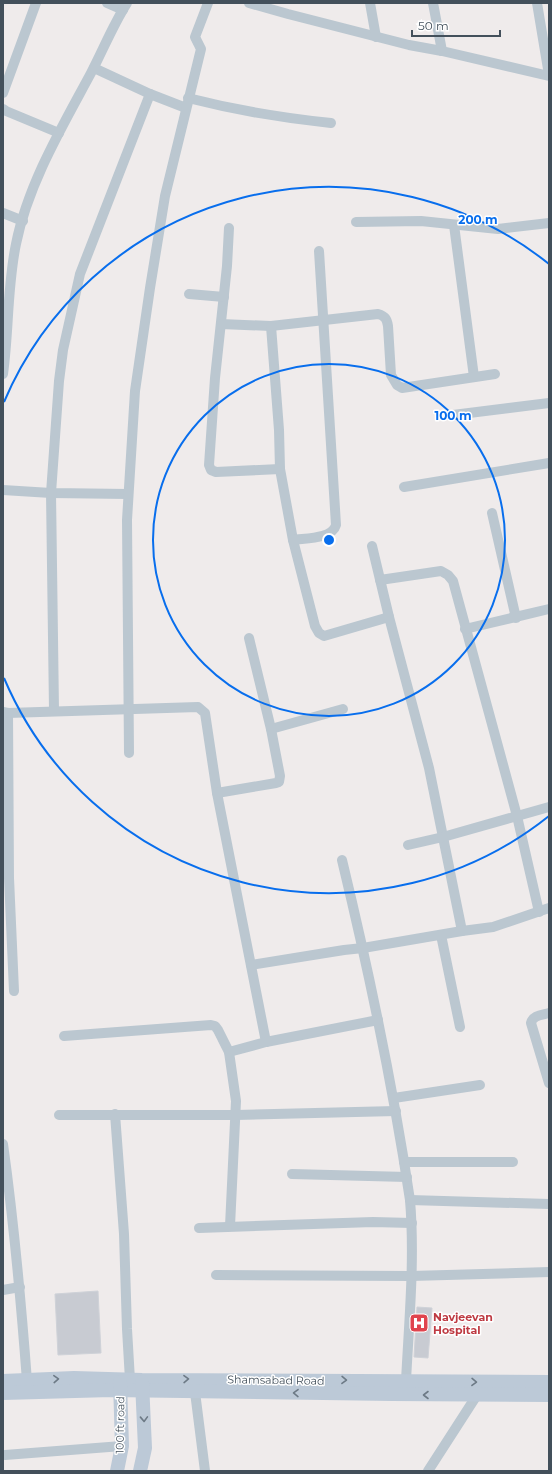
<svg xmlns="http://www.w3.org/2000/svg" width="552" height="1474" font-family="Montserrat,sans-serif">
<style>
.building{fill:#c8cbd2;stroke:#cfd2d8}
.lines{fill:none;stroke-linecap:round;stroke-linejoin:round}
.street{stroke:#bbc7d0;stroke-width:10}
.secondary{stroke:#bcc9d7;stroke-width:14}
.oneway{stroke:#6d7a86}
.ring{fill:none;stroke:#086eed;stroke-width:2}
.labels{text-anchor:middle;dominant-baseline:central;stroke-width:3;stroke-linejoin:round;paint-order:stroke}
.health-label{font-size:11px;font-weight:bold;fill:#be3a42;stroke:#fff;text-anchor:start}
.street-label{font-size:11px;fill:#43505b;stroke:#fff}
.centre{fill:#086eed;stroke:#fff;stroke-width:2}
.ring-label{font-size:12px;text-anchor:middle;font-weight:bold;fill:#086eed;stroke:#fff;stroke-width:3;stroke-linejoin:round;paint-order:stroke}
</style>
<rect width="100%" height="100%" fill="#efebeb"/>
<g class="building">
<polygon points="98,1291 101,1353 58,1355 55,1294"/>
<polygon points="417,1307 432,1308 428,1358 414,1357"/>
</g>
<g class="lines">
<g class="street">
<polyline points="107,3 123,10"/>
<polyline points="249,3 288,14 409,45 442,51"/>
<polyline points="370,3 376,37"/>
<polyline points="433,3 442,51 549,76"/>
<polyline points="537,3 549,75"/>
<polyline points="94,68 150,94 186,108"/>
<polyline points="3,93 36,3"/>
<path d="M188 98C235 110 283 118 331 123"/>
<polyline points="3,109 6,111 59,133"/>
<polyline points="3,213 23,221"/>
<polyline points="356,222 421,221 498,229 549,223"/>
<polyline points="454,225 474,377"/>
<polyline points="229,228 227,266 215,378 209,465 211,470 216,472 280,469"/>
<polyline points="189,294 224,297"/>
<path d="M221 324 271 326 378 314C385 316 387 319 388 326L391 375 397 385 402 388 495 374"/>
<polyline points="271,326 279,430 280,469 293,540 315,626 319,633 324,636 389,617"/>
<path d="M3 374C9 331 7 287 16 244 28 184 62 127 91 73 103 50 113 25 127 3"/>
<polyline points="453,415 549,403"/>
<polyline points="404,487 549,463"/>
<polyline points="3,490 51,493 128,494"/>
<polyline points="492,513 516,618"/>
<path d="M293 540C306 538 332 539 336 525L319 251"/>
<polyline points="372,546 389,617 429,768 462,931"/>
<polyline points="380,580 441,571 448,575 453,581 517,816 539,912"/>
<polyline points="465,629 549,609"/>
<polyline points="54,710 51,493 59,381 63,350 80,274 150,94"/>
<polyline points="3,712 8,713 9,878 14,991"/>
<polyline points="8,713 198,707 205,713 217,793 266,1042"/>
<polyline points="271,729 343,709"/>
<polyline points="129,753 127,520 135,391 150,288 165,196 201,49 195,37 208,3"/>
<polyline points="217,793 276,783 279,782 280,776 271,729 249,638"/>
<polyline points="408,845 443,837 549,807"/>
<path d="M342 860C369 972 393 1086 410 1200 415 1260 409 1321 406 1381"/>
<polyline points="441,935 460,1027"/>
<polyline points="251,965 344,950 363,948 462,931 493,927 549,908"/>
<path d="M549 1013C542 1015 533 1015 531 1023L549 1083"/>
<polyline points="64,1036 211,1025 215,1026 218,1030 229,1052 236,1101 230,1226"/>
<polyline points="229,1052 266,1042 378,1020"/>
<polyline points="394,1098 480,1085"/>
<polyline points="115,1114 124,1234 127,1329 130,1380"/>
<polyline points="59,1115 236,1115 396,1111"/>
<path d="M3 1144C14 1223 21 1301 27 1381"/>
<polyline points="404,1162 513,1162"/>
<polyline points="292,1174 407,1177"/>
<polyline points="410,1200 549,1204"/>
<polyline points="199,1228 373,1222 412,1223"/>
<polyline points="216,1275 411,1276 549,1272"/>
<polyline points="3,1290 20,1287"/>
<polyline points="195,1392 205,1471"/>
<polyline points="5,1455 122,1446"/>
<polyline points="428,1471 477,1395"/>
</g>
<g class="secondary">
<polyline points="3,1381 74,1378 142,1380 549,1382"/>
<polyline points="3,1393 111,1390 392,1394 549,1395"/>
<polyline points="117,1471 122,1446 120,1382"/>
<polyline points="140,1471 145,1448 142,1382"/>
</g>
</g>
<defs><path id="oneway-chevron" d="M-2-3.5L2.5 0L-2 3.5" fill="none" stroke-width="1.6" stroke-linecap="round" stroke-linejoin="round"/></defs>
<g class="oneway">
<use href="#oneway-chevron" transform="translate(56 1379) rotate(-3)"/>
<use href="#oneway-chevron" transform="translate(186 1379) rotate(-1)"/>
<use href="#oneway-chevron" transform="translate(344 1380) rotate(1)"/>
<use href="#oneway-chevron" transform="translate(474 1382) rotate(1)"/>
<use href="#oneway-chevron" transform="translate(296 1393) rotate(-179)"/>
<use href="#oneway-chevron" transform="translate(426 1395) rotate(-180)"/>
<use href="#oneway-chevron" transform="translate(144 1419) rotate(88)"/>
</g>
<g class="ring">
<circle cx="329" cy="540" r="176"/>
<path d="M549 816A353 353 0 0 1 4 678M4 402A353 353 0 0 1 549 264"/>
</g>
<defs>
<g id="hospital-square" transform="scale(1)"><rect x="-9" y="-9" width="18" height="18" rx="4" fill="#e0444e" stroke="#fff"/><path d="M-5-5h3v3.5h4V-5h3V5h-3V1.5h-4V5h-3Z" fill="#fff"/></g>
</defs>
<g fill-rule="evenodd">
<use href="#hospital-square" x="419" y="1323"/>
</g>
<g class="labels">
<g class="health-label">
<text x="433" y="1317">Navjeevan<tspan x="433" dy="13">Hospital</tspan></text>
</g>
<g class="street-label">
<text transform="translate(276 1380) rotate(1)">Shamsabad Road</text>
<text transform="translate(120 1425) rotate(-89)">100 ft road</text>
</g>
</g>
<circle cx="329" cy="540" r="6" class="centre"/>
<g class="ring-label">
<text x="478" y="224">200 m</text>
<text x="453" y="420">100 m</text>
</g>
<rect width="552" height="1474" fill="none" stroke="#43505b" stroke-width="8"/>
<path d="M412 30v6h88v-6" fill="none" stroke="#43505b" stroke-width="2"/>
<text x="418" y="30" font-size="12" fill="#43505b" stroke="#ffffff" stroke-width="3" paint-order="stroke">50 m</text>
</svg>
